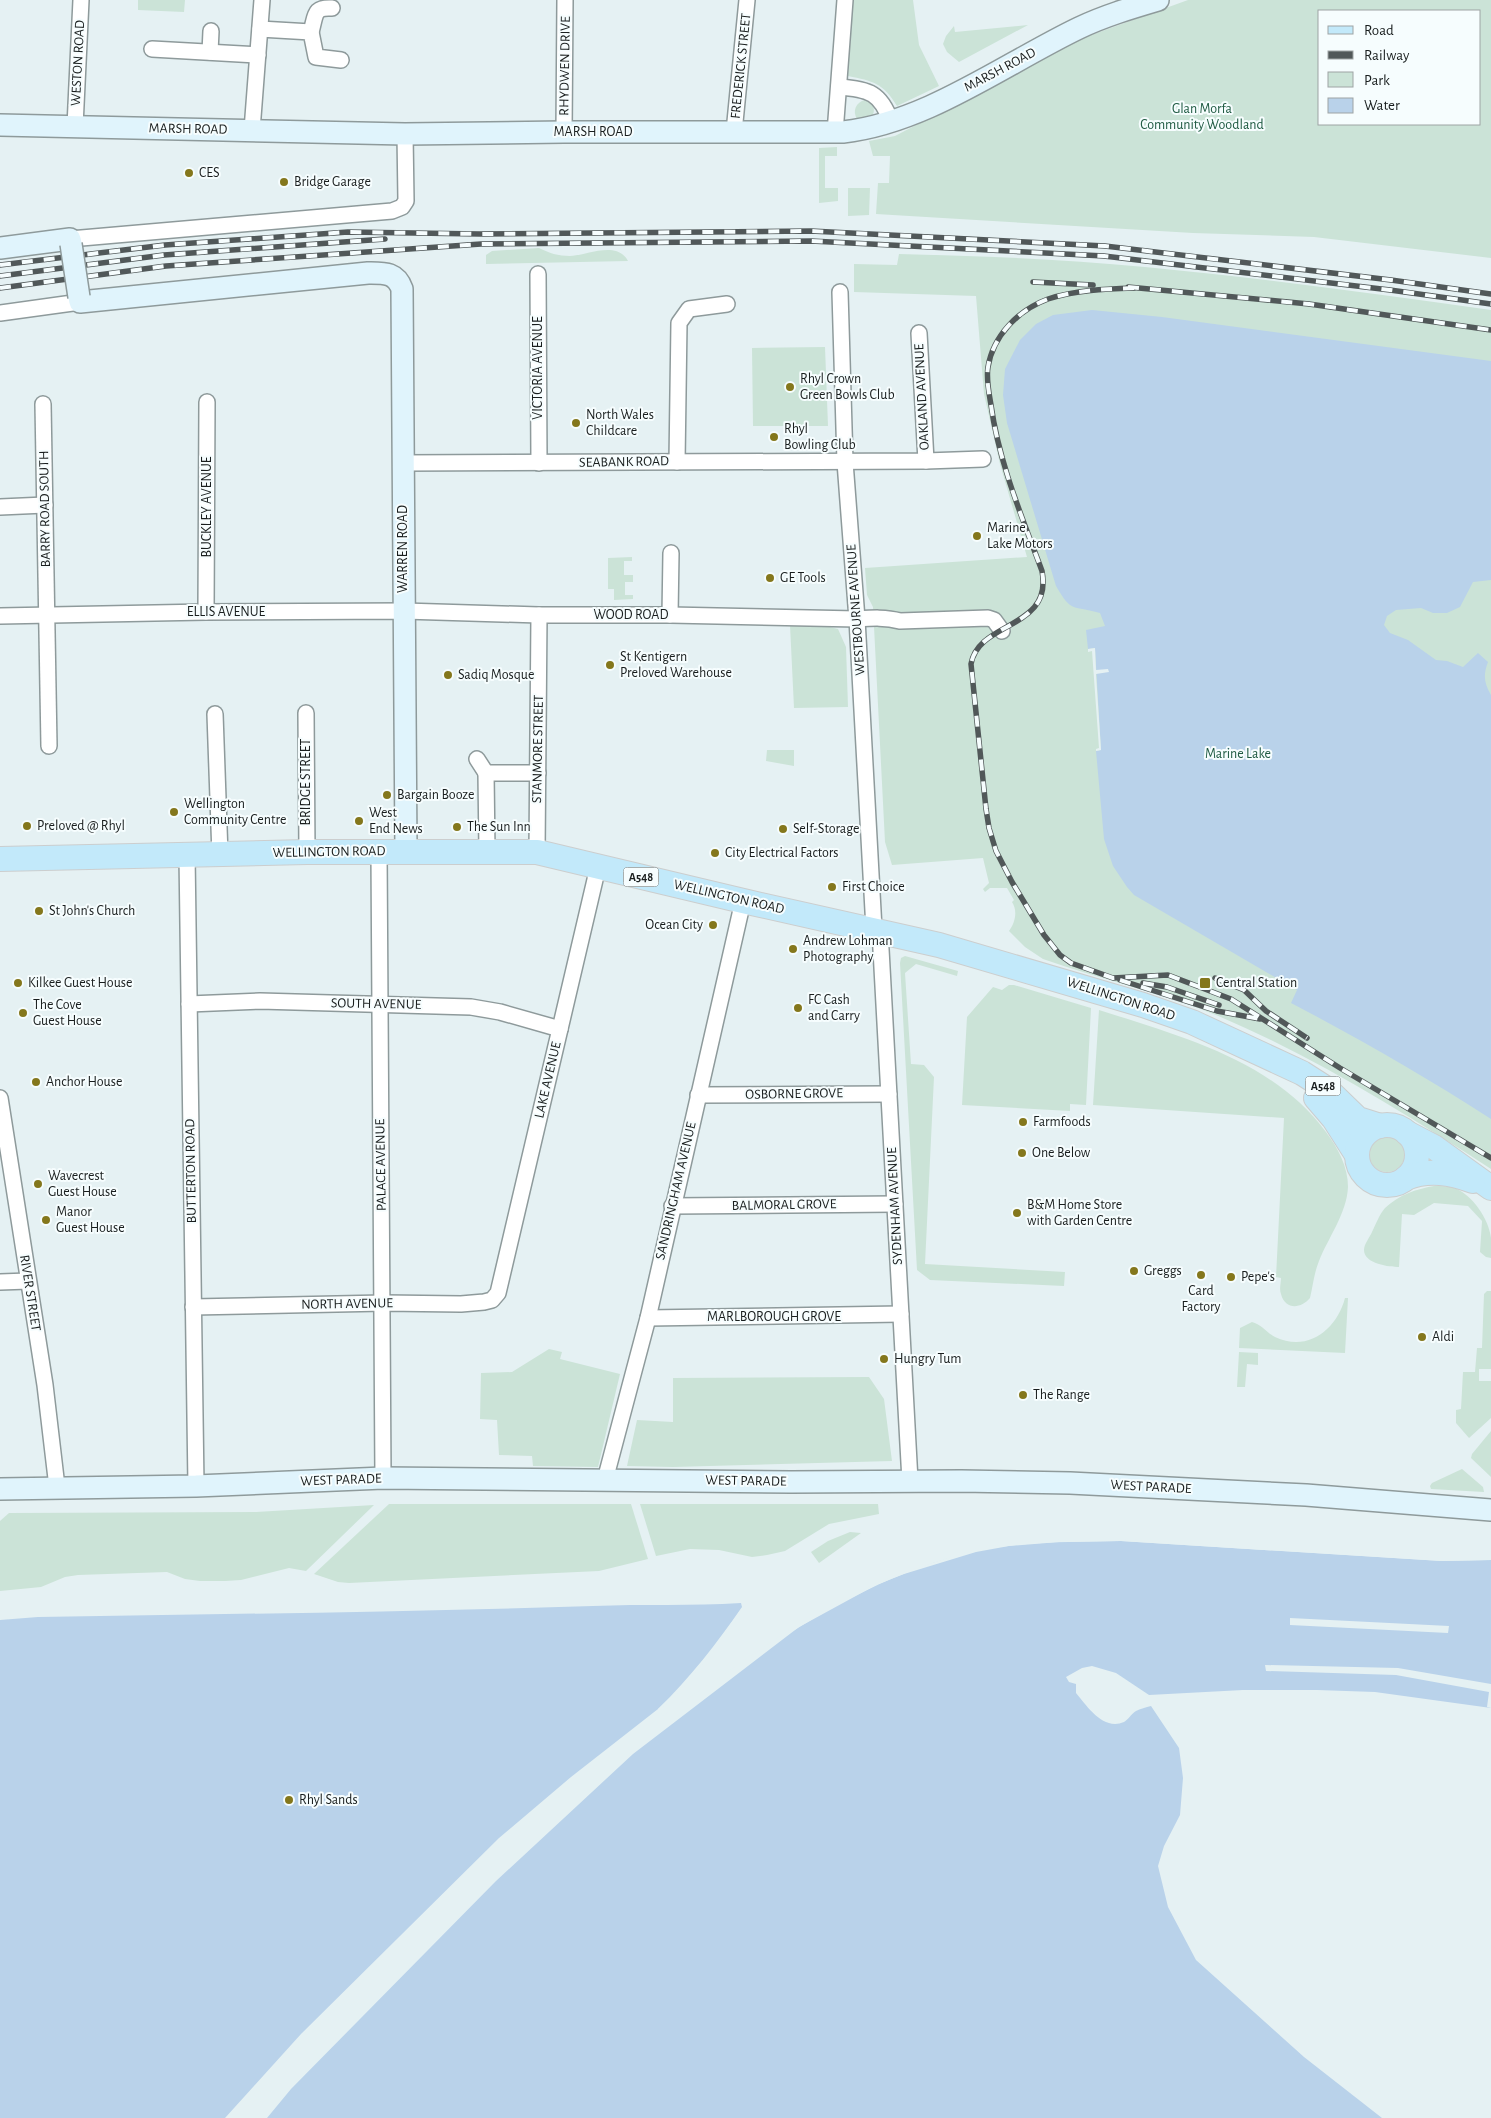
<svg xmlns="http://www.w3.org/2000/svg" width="1491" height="2118" font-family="'Alegreya Sans',sans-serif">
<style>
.green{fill:#cbe3d7;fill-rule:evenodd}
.water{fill:#b9d2ea}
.pier{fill:#e5f1f3}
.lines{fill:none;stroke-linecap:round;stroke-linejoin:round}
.street-casing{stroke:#8e9a9b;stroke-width:18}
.secondary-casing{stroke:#8e9a9b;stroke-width:24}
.primary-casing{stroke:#cccece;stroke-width:26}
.street{stroke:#fff;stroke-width:15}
.secondary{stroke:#e0f4fc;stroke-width:21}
.primary{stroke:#c2e9fa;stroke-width:24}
.tram{stroke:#515859;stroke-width:1}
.rail-casing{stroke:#515859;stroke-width:5.5}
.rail{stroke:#f6fdfe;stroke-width:4;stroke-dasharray:11;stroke-linecap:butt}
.secondary-bridge-casing{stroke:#8e9a9b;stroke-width:24;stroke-linecap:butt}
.secondary-bridge{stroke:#e0f4fc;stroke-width:21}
.poi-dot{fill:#84771c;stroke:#f6fdfe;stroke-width:2}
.labels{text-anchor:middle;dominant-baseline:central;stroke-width:4;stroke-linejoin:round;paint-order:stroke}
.shield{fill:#f6fdfe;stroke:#5b6161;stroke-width:1}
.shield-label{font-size:12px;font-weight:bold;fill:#191e1e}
.street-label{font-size:14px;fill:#191e1e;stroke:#f6fdfe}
.park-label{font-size:14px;fill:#205b43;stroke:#f6fdfe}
.poi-label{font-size:14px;fill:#191e1e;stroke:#f6fdfe;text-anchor:start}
</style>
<rect width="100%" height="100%" fill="#e5f1f3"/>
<g class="green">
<polygon points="138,0 185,0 184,12 138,10"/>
<path d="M851 0H913L919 45 939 86 897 106C883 83 873 81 848 76Z"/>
<path d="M1188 0H1491V258L1314 237 1193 233 876 214 878 183H889L890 156H873L869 141 895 136 1083 38ZM1320 11H1480V124H1320Z"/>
<polygon points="1028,25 959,62 947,52 943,44 946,36 954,26 955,32"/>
<path d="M865 100C873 102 877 111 871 117L857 119C852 111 856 102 865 100Z"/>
<polygon points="837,147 837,156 825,156 825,188 838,188 838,201 819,203 819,148"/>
<polygon points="848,188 870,188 869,215 848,216"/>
<path d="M539 248C549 253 558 256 570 256 588 255 617 240 628 261L486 264V255L492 251Z"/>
<path d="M899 254C981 256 1063 259 1145 267 1261 278 1376 294 1491 310V1169C1403 1112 1313 1056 1216 1015 1160 992 1100 979 1043 959L1025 947 1009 931C1015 923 1018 911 1012 902L1014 900 1007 888H990L985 892 983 889 989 883 983 858 892 865 885 842 873 607 867 595 865 568 1027 557 1000 464 984 394 976 296 854 292V264L897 265Z"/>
<polygon points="825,347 828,426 753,426 752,348"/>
<polygon points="632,557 632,561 624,561 624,575 633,575 633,582 625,582 625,595 633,595 633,599 614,600 614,589 608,589 608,558"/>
<polygon points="790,625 830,627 838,629 846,647 848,707 794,708"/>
<polygon points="767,750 794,750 794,766 766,761"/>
<polygon points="905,956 958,971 957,976 916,964 905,973 911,1064 924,1065 934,1077 925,1264 1065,1272 1064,1286 930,1280 917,1270 900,963 901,958"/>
<polygon points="1009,985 1014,985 1091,1008 1086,1105 1070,1104 1070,1111 962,1105 967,1017 993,987 1002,990"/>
<path d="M1099 1010C1180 1036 1273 1060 1326 1132 1338 1148 1348 1167 1348 1187 1347 1213 1328 1238 1319 1261 1314 1273 1313 1286 1310 1298 1301 1309 1285 1310 1281 1294 1279 1289 1281 1283 1281 1278L1276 1277 1284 1118 1093 1105Z"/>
<circle cx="1387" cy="1154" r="18"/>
<path d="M1434 1186C1441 1186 1447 1186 1454 1188 1472 1194 1489 1219 1491 1238 1491 1244 1491 1251 1491 1258L1486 1257 1480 1252 1482 1221 1468 1206 1434 1203 1414 1215 1402 1214 1399 1267C1390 1267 1364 1264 1364 1250 1364 1244 1370 1237 1372 1232 1376 1224 1379 1215 1385 1208 1399 1195 1416 1189 1434 1186Z"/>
<polygon points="1487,1291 1491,1291 1491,1369 1479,1369 1479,1381 1491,1381 1491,1418 1469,1438 1456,1423 1456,1410 1461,1409 1463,1372 1475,1372 1477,1348 1482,1348 1484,1294"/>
<path d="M1345 1298H1348L1345 1353 1239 1348 1240 1328 1252 1322C1261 1324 1267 1333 1275 1337 1308 1353 1337 1329 1345 1298Z"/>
<polygon points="549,1349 562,1352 560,1359 620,1374 598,1467 533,1466 532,1456 499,1455 497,1420 480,1419 481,1373 512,1372"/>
<polygon points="1239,1352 1258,1353 1258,1365 1247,1364 1245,1387 1237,1387"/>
<polygon points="869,1377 884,1399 892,1461 673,1467 627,1466 637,1420 673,1422 673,1378"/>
<polygon points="1491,1431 1491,1477 1471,1458 1472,1454"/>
<polygon points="1462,1469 1483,1487 1484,1492 1431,1489 1430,1486 1432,1483"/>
<polygon points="389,1504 631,1504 648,1559 599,1571 349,1583 338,1582 314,1574"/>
<polygon points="640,1504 878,1504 879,1514 829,1524 785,1551 767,1555 752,1557 719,1550 690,1549 656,1556"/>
<polygon points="374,1505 306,1571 289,1568 241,1580 225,1581 200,1581 185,1579 167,1572 78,1575 65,1577 41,1587 0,1591 0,1521 9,1513 256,1512"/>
<polygon points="850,1532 861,1533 819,1563 811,1552 828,1541"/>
</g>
<g class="water">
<path d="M1092 310 1162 317 1491 361V580L1473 582 1460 607 1447 613H1433L1421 608 1396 610 1387 616 1384 625 1390 633 1408 640 1436 660 1447 661 1463 667 1478 653 1488 662C1483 675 1484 683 1491 695V1119C1426 1077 1360 1039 1291 1003L1297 990 1134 895 1127 887 1113 866 1104 839 1096 751 1101 750 1095 648 1088 649 1086 630 1105 626 1100 613C1073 605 1072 614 1056 586L1007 423 1003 395 1005 369 1020 340 1036 324 1053 315Z"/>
<path d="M1121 1541 1442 1561 1491 1560V1708L1375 1692 1317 1690H1243L1149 1695 1116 1673 1092 1666 1082 1668 1066 1677 1069 1682 1076 1684V1693C1087 1706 1103 1731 1124 1722 1128 1720 1131 1714 1136 1711 1140 1709 1146 1707 1151 1706L1179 1748 1183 1778 1180 1815 1164 1846 1158 1866 1168 1907 1196 1960 1304 2057 1382 2118H0V1620L38 1617C223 1614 408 1612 593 1606 643 1604 692 1606 741 1603L742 1607C717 1643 690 1678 658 1709L660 1720C759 1653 858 1577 977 1551 1025 1541 1073 1542 1121 1541Z"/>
</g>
<g class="pier">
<polygon points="1095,648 1096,670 1108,669 1109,672 1096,674 1101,750 1096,751 1096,749 1099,748 1092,651 1088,652 1088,649"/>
<polygon points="1059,1539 1121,1539 1442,1558 1491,1558 1491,1560 1442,1561 1121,1541 1059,1542 1009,1546 976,1552 904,1574 876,1585 799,1627 633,1754 496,1881 291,2089 267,2118 225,2118 301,2034 499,1838 571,1777 658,1709 680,1688 715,1646 744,1605 745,1608 717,1647 681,1690 660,1710 662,1716 797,1625 876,1583 904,1572 975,1549 1008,1543"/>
<polygon points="1290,1618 1449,1626 1448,1633 1290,1625"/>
<polygon points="1265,1665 1398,1668 1491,1684 1491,1708 1487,1707 1489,1692 1396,1675 1266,1671"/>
</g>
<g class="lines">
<g class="street-casing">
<g id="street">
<polyline points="260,29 311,32 316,57 341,60"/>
<path d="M311 32C316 15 313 7 332 8"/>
<polyline points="152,49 258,55"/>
<polyline points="210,52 211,31"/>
<path d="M839 87C869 89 881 93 891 122"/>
<polyline points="75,126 81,0"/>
<polyline points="252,130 262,0"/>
<polyline points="564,132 565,0"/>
<polyline points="734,132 747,0"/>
<polyline points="835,133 845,0"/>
<polyline points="70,239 392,211 402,207 406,201 405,134"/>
<polyline points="538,274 539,463"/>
<polyline points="840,292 845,462 857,619 874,929"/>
<polyline points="0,313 80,302"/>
<polyline points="43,404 49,746"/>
<polyline points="926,461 983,459"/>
<polyline points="677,462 679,323 689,309 727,304"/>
<polyline points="403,463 926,461 919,333"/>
<polyline points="0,507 45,505"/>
<polyline points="206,612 207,402"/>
<polyline points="670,615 671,553"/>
<path d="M0 616 206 612 404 611 539 615H670L857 619C872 618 886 617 900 621L988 618 994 620 1002 631"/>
<polyline points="306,713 307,852"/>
<polyline points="215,714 220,855"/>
<polyline points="477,759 486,773"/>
<polyline points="379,852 383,1478"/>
<polyline points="487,852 486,773 538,773"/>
<polyline points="537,852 539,615"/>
<polyline points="187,855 196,1486"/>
<polyline points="880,931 910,1481"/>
<polyline points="189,1004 260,1001 471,1007 500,1012 560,1029"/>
<polyline points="698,1095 889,1094"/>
<polyline points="0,1098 45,1385 57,1487"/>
<polyline points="672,1206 895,1204"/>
<polyline points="0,1282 28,1281"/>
<polyline points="193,1307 384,1303 461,1304 484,1302 492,1300 498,1293 598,867"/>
<polyline points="648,1318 901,1314"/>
<polyline points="605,1480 648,1318 743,901"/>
</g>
</g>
<g class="secondary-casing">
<g id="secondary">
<path d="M0 125 405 134 564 132H843C926 123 1004 64 1079 28 1104 16 1131 8 1158 0"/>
<polyline points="0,248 70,239 71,244"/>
<path d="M79 297 80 302 368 273C384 273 396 272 402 289L406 851"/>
<polyline points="0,1489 196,1486 383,1478 791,1482 961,1481 1070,1483 1306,1495 1491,1510"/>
</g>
</g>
<g class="primary-casing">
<g id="primary">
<polyline points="0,859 307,852 537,852 743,901 939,945 1143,1005 1192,1022 1302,1073 1327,1089 1358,1119 1380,1126"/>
<polyline points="1316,1098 1334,1119 1357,1155"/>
<circle cx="1387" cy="1155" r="30"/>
<polyline points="1407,1133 1434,1147 1491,1188"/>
<path d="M1406 1178C1429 1169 1451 1173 1473 1181"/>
</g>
</g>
<use href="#street" class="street"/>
<use href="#secondary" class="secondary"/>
<use href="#primary" class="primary"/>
<path class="tram" d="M1491 330C1410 316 1327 306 1245 298 1182 291 1109 277 1047 299 1012 313 985 345 987 383 989 411 996 439 1004 466 1011 491 1048 572 1043 592 1034 628 978 627 971 664L986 809 993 840 1003 865 1031 916 1060 955 1071 963 1113 978 1168 975 1231 999 1340 1068 1491 1158"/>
<g class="rail-casing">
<g id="rail">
<polyline points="0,265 165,245 348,232 480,234 811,231 1105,246 1391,280 1491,294"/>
<polyline points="0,276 164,255 385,239"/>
<polyline points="1033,282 1093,285"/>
<polyline points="1128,287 1309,304 1491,330"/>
<polyline points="0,288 166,266 481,244 811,241 1104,256 1390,290 1491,304"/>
<path d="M1134 288C1105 289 1076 290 1048 299 1018 310 993 336 988 367 986 379 989 393 991 405 999 463 1022 517 1042 571 1053 630 979 620 971 664L986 809 989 828 996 851 1012 882 1044 935 1060 955 1071 963 1113 978 1168 975 1231 999 1340 1068 1491 1158"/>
<polyline points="1215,978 1244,990 1266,1011 1307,1038"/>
<polyline points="1120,980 1217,1011 1260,1019"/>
<polyline points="1143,983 1167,987 1219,1005"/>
</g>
</g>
<use href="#rail" class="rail"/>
<g class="secondary-bridge-casing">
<polyline id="secondary-bridge" points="71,244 79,297"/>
</g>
<use href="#secondary-bridge" class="secondary-bridge"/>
</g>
<g class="poi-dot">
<circle cx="189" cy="173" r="5"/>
<circle cx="284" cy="182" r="5"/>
<circle cx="790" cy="387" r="5"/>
<circle cx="576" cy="423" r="5"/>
<circle cx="774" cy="437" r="5"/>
<circle cx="977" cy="536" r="5"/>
<circle cx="770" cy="578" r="5"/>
<circle cx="610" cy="665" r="5"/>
<circle cx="448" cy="675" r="5"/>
<circle cx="387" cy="795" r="5"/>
<circle cx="174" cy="812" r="5"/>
<circle cx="359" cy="821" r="5"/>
<circle cx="27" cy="826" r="5"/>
<circle cx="457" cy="827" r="5"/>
<circle cx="783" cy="829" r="5"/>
<circle cx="715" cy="853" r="5"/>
<circle cx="832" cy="887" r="5"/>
<circle cx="39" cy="911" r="5"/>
<circle cx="713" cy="925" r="5"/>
<circle cx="793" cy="949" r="5"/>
<circle cx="18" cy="983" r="5"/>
<rect x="1199" y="977" width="12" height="12" rx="2.5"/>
<circle cx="798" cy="1008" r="5"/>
<circle cx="23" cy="1013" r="5"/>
<circle cx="36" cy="1082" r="5"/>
<circle cx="1023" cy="1122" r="5"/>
<circle cx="1022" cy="1153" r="5"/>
<circle cx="38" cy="1184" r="5"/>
<circle cx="1017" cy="1213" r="5"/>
<circle cx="46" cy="1220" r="5"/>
<circle cx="1134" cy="1271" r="5"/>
<circle cx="1201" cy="1275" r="5"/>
<circle cx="1231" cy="1277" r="5"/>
<circle cx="1422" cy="1337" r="5"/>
<circle cx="884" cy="1359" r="5"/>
<circle cx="1023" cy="1395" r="5"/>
<circle cx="289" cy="1800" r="5"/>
</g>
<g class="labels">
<g class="shield">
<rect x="623.5" y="867.5" width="35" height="19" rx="4"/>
<rect x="1305.5" y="1076.5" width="35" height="19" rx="4"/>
</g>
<g class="shield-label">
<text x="641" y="877">A548</text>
<text x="1323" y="1086">A548</text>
</g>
<g class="street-label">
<text transform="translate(78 63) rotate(-87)">WESTON ROAD</text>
<text transform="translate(565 66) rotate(-89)">RHYDWEN DRIVE</text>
<text transform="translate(741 66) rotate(-84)">FREDERICK STREET</text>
<text transform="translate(1000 70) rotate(-28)">MARSH ROAD</text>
<text transform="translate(188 129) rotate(1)">MARSH ROAD</text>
<text x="593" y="132">MARSH ROAD</text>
<text transform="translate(538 368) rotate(-90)">VICTORIA AVENUE</text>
<text transform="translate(922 397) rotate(-93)">OAKLAND AVENUE</text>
<text transform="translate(624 462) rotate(-1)">SEABANK ROAD</text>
<text transform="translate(207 507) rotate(-90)">BUCKLEY AVENUE</text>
<text transform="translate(45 509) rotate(-91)">BARRY ROAD SOUTH</text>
<text transform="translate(403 549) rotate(-90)">WARREN ROAD</text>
<text transform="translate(856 610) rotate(-94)">WESTBOURNE AVENUE</text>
<text x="226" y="612">ELLIS AVENUE</text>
<text x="631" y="615">WOOD ROAD</text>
<text transform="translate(538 749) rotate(-89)">STANMORE STREET</text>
<text transform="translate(306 782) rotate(-90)">BRIDGE STREET</text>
<text transform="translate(329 852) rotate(-1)">WELLINGTON ROAD</text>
<text transform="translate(729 897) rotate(13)">WELLINGTON ROAD</text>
<text transform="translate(1121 999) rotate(18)">WELLINGTON ROAD</text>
<text transform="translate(376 1004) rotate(1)">SOUTH AVENUE</text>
<text transform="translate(548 1080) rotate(-77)">LAKE AVENUE</text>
<text transform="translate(794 1094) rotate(-1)">OSBORNE GROVE</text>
<text transform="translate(381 1165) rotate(-91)">PALACE AVENUE</text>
<text transform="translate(191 1171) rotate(-91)">BUTTERTON ROAD</text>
<text transform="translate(676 1191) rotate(-77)">SANDRINGHAM AVENUE</text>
<text transform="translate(784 1205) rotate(-1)">BALMORAL GROVE</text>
<text transform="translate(895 1206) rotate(-93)">SYDENHAM AVENUE</text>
<text transform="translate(30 1293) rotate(81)">RIVER STREET</text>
<text transform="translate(347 1304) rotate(-1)">NORTH AVENUE</text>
<text x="774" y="1317">MARLBOROUGH GROVE</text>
<text transform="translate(341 1480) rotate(-2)">WEST PARADE</text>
<text transform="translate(746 1481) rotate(1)">WEST PARADE</text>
<text transform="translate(1151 1487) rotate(3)">WEST PARADE</text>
</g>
<g class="park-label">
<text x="1202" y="109">Glan Morfa<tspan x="1202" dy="16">Community Woodland</tspan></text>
<text x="1238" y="754">Marine Lake</text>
</g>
<g class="poi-label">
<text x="199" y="173">CES</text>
<text x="294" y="182">Bridge Garage</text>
<text x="800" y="379">Rhyl Crown<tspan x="800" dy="16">Green Bowls Club</tspan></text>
<text x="586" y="415">North Wales<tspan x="586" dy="16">Childcare</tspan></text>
<text x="784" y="429">Rhyl<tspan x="784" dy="16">Bowling Club</tspan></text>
<text x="987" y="528">Marine<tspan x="987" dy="16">Lake Motors</tspan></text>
<text x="780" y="578">GE Tools</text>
<text x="620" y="657">St Kentigern<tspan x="620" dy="16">Preloved Warehouse</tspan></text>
<text x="458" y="675">Sadiq Mosque</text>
<text x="397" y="795">Bargain Booze</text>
<text x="184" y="804">Wellington<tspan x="184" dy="16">Community Centre</tspan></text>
<text x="369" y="813">West<tspan x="369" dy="16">End News</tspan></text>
<text x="37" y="826">Preloved @ Rhyl</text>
<text x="467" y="827">The Sun Inn</text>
<text x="793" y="829">Self-Storage</text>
<text x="725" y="853">City Electrical Factors</text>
<text x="842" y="887">First Choice</text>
<text x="49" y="911">St John's Church</text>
<text x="703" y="925" text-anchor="end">Ocean City</text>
<text x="803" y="941">Andrew Lohman<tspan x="803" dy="16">Photography</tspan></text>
<text x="28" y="983">Kilkee Guest House</text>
<text x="1216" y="983">Central Station</text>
<text x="808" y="1000">FC Cash<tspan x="808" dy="16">and Carry</tspan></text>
<text x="33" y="1005">The Cove<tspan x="33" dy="16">Guest House</tspan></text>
<text x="46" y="1082">Anchor House</text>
<text x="1033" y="1122">Farmfoods</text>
<text x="1032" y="1153">One Below</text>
<text x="48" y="1176">Wavecrest<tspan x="48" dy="16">Guest House</tspan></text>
<text x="1027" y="1205">B&amp;M Home Store<tspan x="1027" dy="16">with Garden Centre</tspan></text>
<text x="56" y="1212">Manor<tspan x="56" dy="16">Guest House</tspan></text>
<text x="1144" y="1271">Greggs</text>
<text x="1241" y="1277">Pepe's</text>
<text x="1201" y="1291" text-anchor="middle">Card<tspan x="1201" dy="16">Factory</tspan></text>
<text x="1432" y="1337">Aldi</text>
<text x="894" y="1359">Hungry Tum</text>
<text x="1033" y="1395">The Range</text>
<text x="299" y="1800">Rhyl Sands</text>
</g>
</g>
<rect x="1318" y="10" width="162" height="115" fill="#f6fdfe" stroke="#9ea4a4"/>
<rect x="1328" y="26" width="25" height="8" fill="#c2e9fa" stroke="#9ea4a4"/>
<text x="1364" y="35" font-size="15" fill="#191e1e">Road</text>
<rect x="1328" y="51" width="25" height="8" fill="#515859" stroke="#9ea4a4"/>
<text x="1364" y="60" font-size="15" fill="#191e1e">Railway</text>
<rect x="1328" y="72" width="25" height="15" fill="#cbe3d7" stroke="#9ea4a4"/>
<text x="1364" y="85" font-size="15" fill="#191e1e">Park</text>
<rect x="1328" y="98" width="25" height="15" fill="#b9d2ea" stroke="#9ea4a4"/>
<text x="1364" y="110" font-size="15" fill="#191e1e">Water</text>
</svg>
